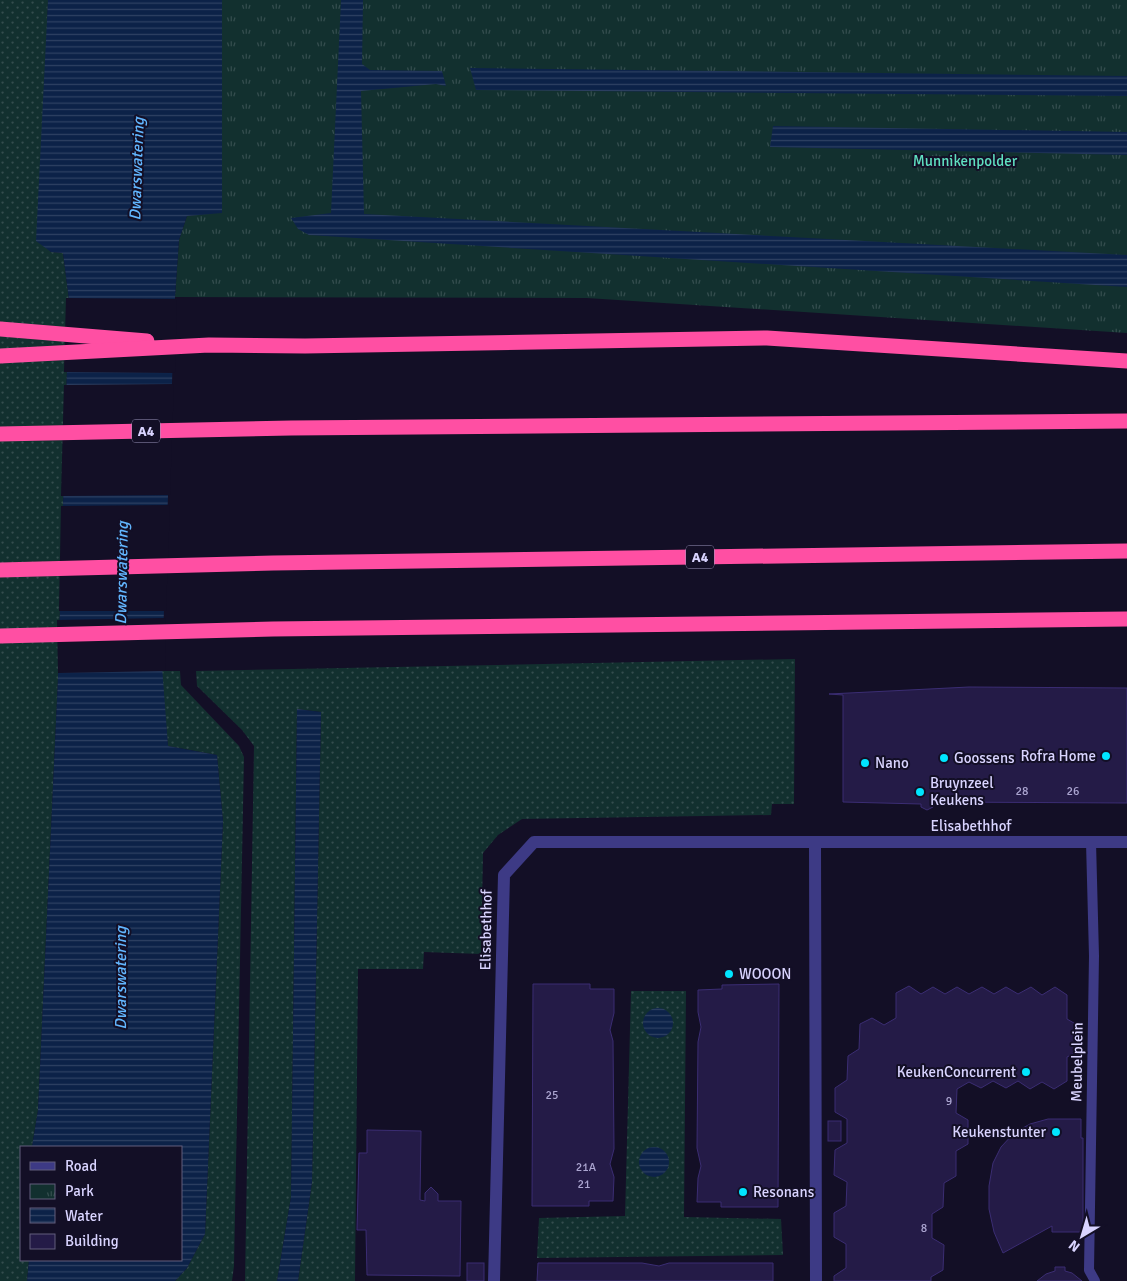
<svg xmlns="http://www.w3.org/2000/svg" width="1127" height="1281" font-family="Signika,sans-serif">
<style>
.grass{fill:url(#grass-dots)}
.park{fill:url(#park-tufts)}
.water{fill:url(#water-rules)}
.pier{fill:#130f26}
.building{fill:#241b47;stroke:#3b2d73}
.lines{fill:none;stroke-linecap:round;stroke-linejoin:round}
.lane{stroke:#3d3a85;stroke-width:10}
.street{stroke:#3d3a85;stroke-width:12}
.highway{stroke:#ff4fa3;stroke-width:15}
.poi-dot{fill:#00e5ff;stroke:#130f26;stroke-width:2}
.labels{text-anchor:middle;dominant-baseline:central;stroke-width:4;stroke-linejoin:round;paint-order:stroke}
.number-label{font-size:12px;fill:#aca6d1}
.shield{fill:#130f26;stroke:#9e99be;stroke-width:1}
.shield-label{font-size:14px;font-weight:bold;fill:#d9d4ff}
.park-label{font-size:15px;fill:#5fe0c0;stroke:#130f26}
.poi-label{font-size:15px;fill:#d9d4ff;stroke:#130f26;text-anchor:start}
.street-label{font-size:15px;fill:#d9d4ff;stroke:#130f26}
.water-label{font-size:16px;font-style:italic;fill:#62b6ff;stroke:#130f26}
</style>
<defs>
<pattern id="grass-dots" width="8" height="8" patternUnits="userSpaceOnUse" patternTransform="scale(1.25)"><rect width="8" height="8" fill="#12302f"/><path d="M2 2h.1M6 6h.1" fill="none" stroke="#344d4e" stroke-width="1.8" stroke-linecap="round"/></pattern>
<pattern id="park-tufts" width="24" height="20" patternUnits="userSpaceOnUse" patternTransform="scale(1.25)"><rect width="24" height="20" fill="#12302f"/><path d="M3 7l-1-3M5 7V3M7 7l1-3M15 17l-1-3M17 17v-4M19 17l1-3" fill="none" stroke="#344d4e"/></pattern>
<pattern id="water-rules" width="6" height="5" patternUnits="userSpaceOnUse" patternTransform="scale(1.25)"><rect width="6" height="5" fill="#0c2248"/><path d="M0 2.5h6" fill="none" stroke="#2f4163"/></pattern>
</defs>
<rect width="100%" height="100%" fill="#130f26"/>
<g class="grass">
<polygon points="0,0 48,0 41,242 51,252 63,253 69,300 58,678 38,1110 32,1147 21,1147 21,1260 29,1260 27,1281 0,1281"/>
<polygon points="795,659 794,804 772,804 771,815 522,819 498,835 483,853 481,954 424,952 423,969 358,969 355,1281 298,1281 312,1182 321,712 297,709 291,1197 277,1281 245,1281 254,746 242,730 197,686 196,671"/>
<polygon points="161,671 180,671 181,685 239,746 244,757 234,1266 232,1281 175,1281 187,1268 205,1234 223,821 217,755 168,746"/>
<polygon points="631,991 686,991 684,1217 781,1219 783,1255 537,1258 539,1218 625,1216"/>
</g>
<polygon class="park" points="222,0 1127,0 1127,333 587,298 175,297 179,240 187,216 222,212"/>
<g class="water">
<polygon points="48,0 222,0 222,213 187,216 179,240 175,297 162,666 168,746 217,755 223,821 205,1234 187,1268 175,1281 27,1281 29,1260 181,1260 181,1147 32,1147 38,1110 58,678 69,300 63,253 51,252 36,241"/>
<polygon points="341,0 363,0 362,64 370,70 442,71 446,86 436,84 361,91 364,214 1127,255 1127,287 309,235 298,229 291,218 331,213"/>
<polygon points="470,68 1127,76 1127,96 476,90"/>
<polygon points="773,126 1127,132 1127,155 770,147"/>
<polygon points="297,709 321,712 312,1182 298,1281 277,1281 291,1197"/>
<circle cx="658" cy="1023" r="15"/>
<circle cx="654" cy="1162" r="15"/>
</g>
<g class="pier">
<polygon points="66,298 177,299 175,373 64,372"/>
<polygon points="174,384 170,495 61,496 64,385"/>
<polygon points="170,505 166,611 59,611 61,506"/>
<polygon points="166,618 165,671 58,673 57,620"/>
</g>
<g class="building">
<polygon points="969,687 1127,688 1127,803 940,802 934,803 933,807 927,810 921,807 921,804 843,802 843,695 829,694"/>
<polygon points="533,984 590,984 590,989 614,989 614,1013 610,1030 613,1041 614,1149 610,1164 614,1177 613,1201 589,1201 589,1206 532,1206"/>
<polygon points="779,984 778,1207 721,1207 721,1202 697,1202 698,1178 701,1166 697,1148 698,1042 701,1027 698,1012 698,990 722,989 722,985"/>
<polygon points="909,986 921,994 933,987 945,994 957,987 969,994 982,987 994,994 1006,987 1018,994 1031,987 1042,995 1055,987 1067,995 1067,1019 1079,1026 1079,1051 1067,1057 1067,1081 1054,1089 1042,1082 1030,1089 1018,1081 1006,1088 993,1081 981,1088 969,1082 957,1089 956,1113 968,1120 968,1144 956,1151 956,1176 944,1183 943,1207 932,1214 932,1238 944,1245 943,1270 931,1277 931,1281 834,1281 834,1276 846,1268 846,1244 834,1237 834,1213 846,1206 847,1182 834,1175 835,1150 847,1143 847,1119 835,1112 835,1088 847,1080 848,1056 859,1049 860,1024 872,1018 884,1025 896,1018 896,993"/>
<polygon points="1048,1119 1081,1119 1081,1138 1083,1138 1083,1232 1052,1232 1052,1226 1003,1253 994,1232 989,1209 989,1186 993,1163 1001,1147 1014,1133 1030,1124"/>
<rect x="828" y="1121" width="13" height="20"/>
<polygon points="367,1130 421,1131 420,1200 425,1201 425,1193 431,1187 438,1194 438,1201 461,1201 460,1276 367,1275 366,1230 357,1230 359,1153 367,1153"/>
<rect x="467" y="1263" width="17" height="18"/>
<polygon points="538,1263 642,1263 659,1266 669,1263 773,1263 773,1281 537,1281"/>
<polygon points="1055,1267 1065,1267 1065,1271 1072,1273 1082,1281 1037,1281 1046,1274 1055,1271"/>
</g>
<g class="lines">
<polyline class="lane" points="1091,842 1094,956 1089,1270 1095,1281"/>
<g class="street">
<polyline points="815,843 816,1281"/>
<polyline points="494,1281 504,875 534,842 1127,842"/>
</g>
<g class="highway">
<polyline points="0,329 147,341"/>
<polyline points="0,356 209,345 305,346 767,338 1127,361"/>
<polyline points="0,434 291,428 1127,421"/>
<polyline points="0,570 273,563 1127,551"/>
<polyline points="0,636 273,629 1127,619"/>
</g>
</g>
<g class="poi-dot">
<circle cx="1106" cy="756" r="5"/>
<circle cx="944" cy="758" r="5"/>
<circle cx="865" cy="763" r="5"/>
<circle cx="920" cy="792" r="5"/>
<circle cx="729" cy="974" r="5"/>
<circle cx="1026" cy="1072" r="5"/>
<circle cx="1056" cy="1132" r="5"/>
<circle cx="743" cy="1192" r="5"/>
</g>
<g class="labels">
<g class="number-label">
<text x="1022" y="791">28</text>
<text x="1073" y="791">26</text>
<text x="552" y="1095">25</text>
<text x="949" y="1101">9</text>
<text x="586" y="1167">21A</text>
<text x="584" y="1184">21</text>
<text x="924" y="1228">8</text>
</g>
<g class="shield">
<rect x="132" y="419.5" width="28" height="23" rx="4"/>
<rect x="686" y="545.5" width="28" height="23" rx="4"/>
</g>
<g class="shield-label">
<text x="146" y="431">A4</text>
<text x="700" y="557">A4</text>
</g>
<g class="park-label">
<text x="965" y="161">Munnikenpolder</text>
</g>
<g class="poi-label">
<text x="1096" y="756" text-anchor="end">Rofra Home</text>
<text x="954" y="758">Goossens</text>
<text x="875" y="763">Nano</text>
<text x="930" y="783">Bruynzeel<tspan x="930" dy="17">Keukens</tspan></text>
<text x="739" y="974">WOOON</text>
<text x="1016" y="1072" text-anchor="end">KeukenConcurrent</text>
<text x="1046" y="1132" text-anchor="end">Keukenstunter</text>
<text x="753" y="1192">Resonans</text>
</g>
<g class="street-label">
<text x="971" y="826">Elisabethhof</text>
<text transform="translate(486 930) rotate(-89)">Elisabethhof</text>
<text transform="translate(1077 1062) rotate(-89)">Meubelplein</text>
</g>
<g class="water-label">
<text transform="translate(137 169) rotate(-88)">Dwarswatering</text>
<text transform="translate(122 573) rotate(-89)">Dwarswatering</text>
<text transform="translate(121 978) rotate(-90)">Dwarswatering</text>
</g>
</g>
<rect x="20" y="1146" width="162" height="115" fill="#130f26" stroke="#625e7d"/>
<rect x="30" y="1162" width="25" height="8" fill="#3d3a85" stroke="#625e7d"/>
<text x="65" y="1171" font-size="15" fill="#d9d4ff">Road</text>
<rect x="30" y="1184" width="25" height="15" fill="url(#park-tufts)" stroke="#625e7d"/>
<text x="65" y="1196" font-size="15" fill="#d9d4ff">Park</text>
<rect x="30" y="1208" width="25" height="15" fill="url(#water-rules)" stroke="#625e7d"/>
<text x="65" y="1221" font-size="15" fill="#d9d4ff">Water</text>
<rect x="30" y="1234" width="25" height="15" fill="#241b47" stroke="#625e7d"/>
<text x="65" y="1246" font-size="15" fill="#d9d4ff">Building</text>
<g transform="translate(1082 1236) rotate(218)" stroke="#130f26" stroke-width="4" paint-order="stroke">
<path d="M0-4L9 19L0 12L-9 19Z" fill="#d9d4ff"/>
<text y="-8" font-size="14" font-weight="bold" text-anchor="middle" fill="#d9d4ff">N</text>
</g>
</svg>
